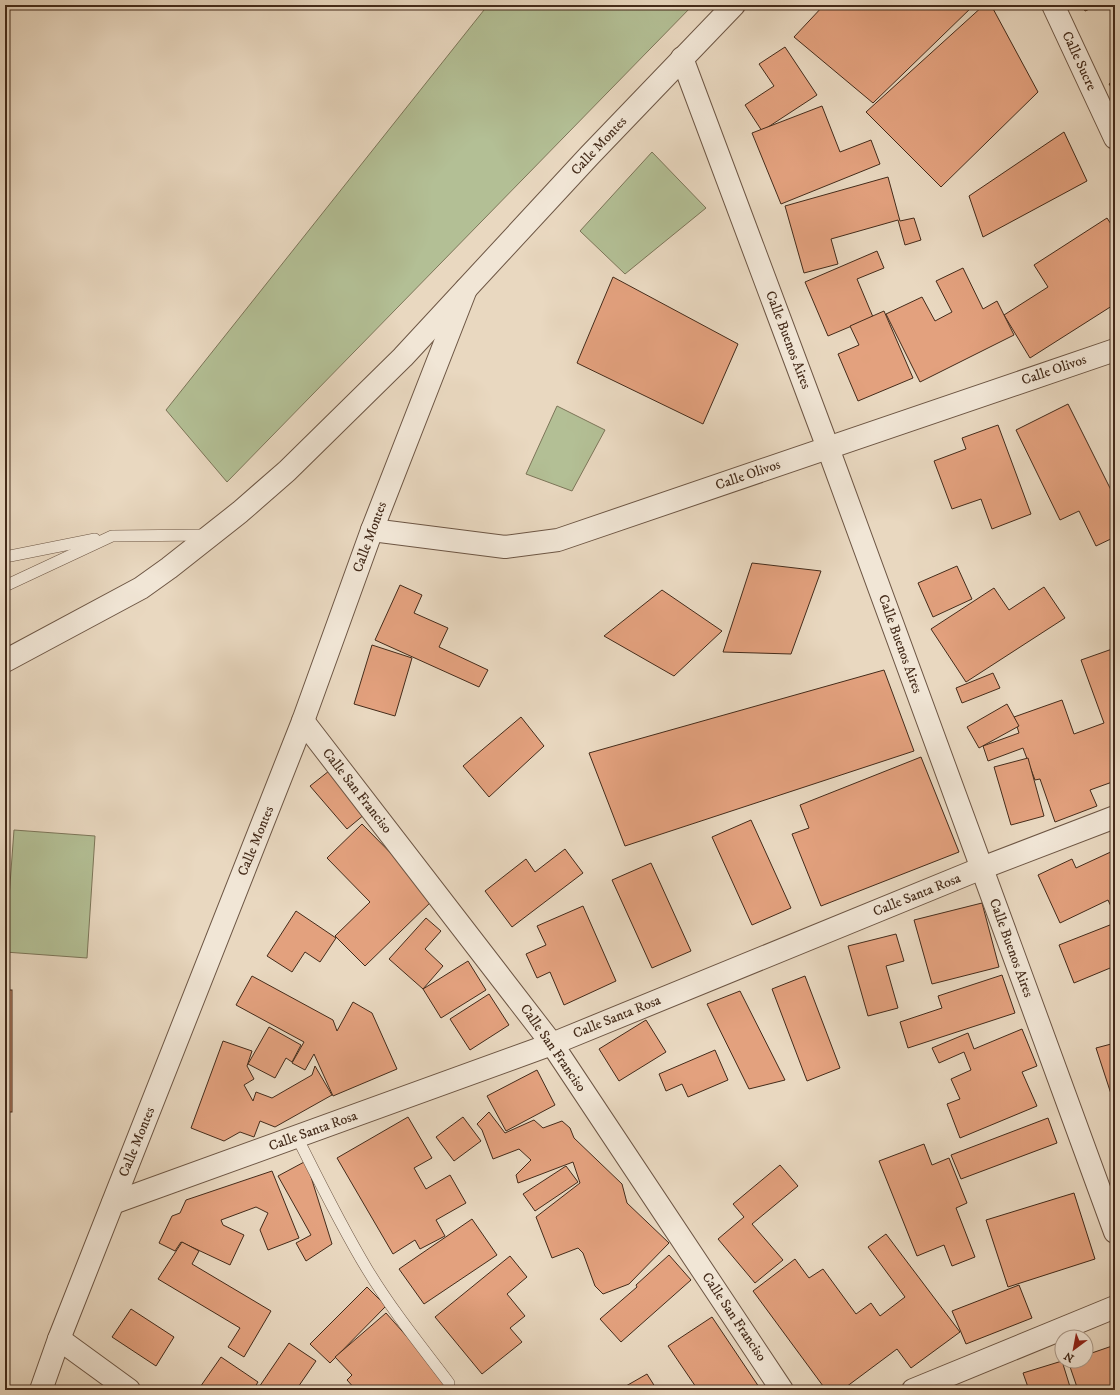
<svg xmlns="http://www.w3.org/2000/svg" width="1120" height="1395" font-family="'IM FELL DW Pica',serif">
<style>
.green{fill:#b3bf95;stroke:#7c7558}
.building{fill:#e3a17e;stroke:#442b1a}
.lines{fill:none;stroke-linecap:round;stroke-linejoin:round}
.lane-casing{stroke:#6d5644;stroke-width:12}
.street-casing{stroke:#6d5644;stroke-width:24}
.lane{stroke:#f1e6d6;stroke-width:11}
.street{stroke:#f1e6d6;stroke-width:22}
.labels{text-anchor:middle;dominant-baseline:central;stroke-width:3.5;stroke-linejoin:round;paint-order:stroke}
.street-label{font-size:14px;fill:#442b1a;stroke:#f1e6d6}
</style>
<rect width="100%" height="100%" fill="#e9d8c0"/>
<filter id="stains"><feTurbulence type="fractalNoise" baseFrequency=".005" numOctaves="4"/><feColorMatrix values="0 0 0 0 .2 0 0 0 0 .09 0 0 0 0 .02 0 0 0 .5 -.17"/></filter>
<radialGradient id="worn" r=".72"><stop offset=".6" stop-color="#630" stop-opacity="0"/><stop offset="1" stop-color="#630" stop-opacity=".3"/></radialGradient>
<g class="green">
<polygon points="488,5 693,5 227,482 166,410"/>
<polygon points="652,152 706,208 625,274 580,231"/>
<polygon points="557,406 605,430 572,491 526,474"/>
<polygon points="14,830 95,836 87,958 5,952"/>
</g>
<g class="building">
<polygon points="824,5 974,5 873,103 794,37"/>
<polygon points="984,5 991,5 1038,92 941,187 866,112"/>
<polygon points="1082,5 1099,5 1085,11"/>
<polygon points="785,47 817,95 762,131 745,105 774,86 759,64"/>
<polygon points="1115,80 1115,93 1109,84"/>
<polygon points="822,106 840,152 871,140 880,164 781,204 752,133"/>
<polygon points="1064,132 1087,181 983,237 969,196"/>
<polygon points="888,177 900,221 914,218 921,240 905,245 898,220 831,239 838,264 804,273 785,206"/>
<polygon points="1107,218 1115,230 1115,304 1030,358 1004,315 1048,287 1034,265"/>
<polygon points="877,251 884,268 857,279 873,317 828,336 805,282"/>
<polygon points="963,268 983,309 997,301 1014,335 920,382 886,314 922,297 935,321 952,312 936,281"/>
<polygon points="613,277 738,344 703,424 577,363"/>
<polygon points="884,311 913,378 858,401 838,354 859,345 850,326"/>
<polygon points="1068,404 1115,498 1115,537 1096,546 1079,511 1060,520 1016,430"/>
<polygon points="998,425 1031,514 992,529 981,499 952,509 934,461 966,449 962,438"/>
<polygon points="752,563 821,571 791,654 723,652"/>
<polygon points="957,566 972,599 933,617 918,583"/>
<polygon points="400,585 422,595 414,613 448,628 439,647 488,670 479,687 375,640"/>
<polygon points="1044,587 1065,618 966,682 931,629 994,588 1009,610"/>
<polygon points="662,590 722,631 674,676 604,636"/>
<polygon points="372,645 412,658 395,716 354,704"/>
<polygon points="1115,648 1115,781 1090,790 1097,806 1055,822 1040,779 1035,780 1023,748 988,761 983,746 1019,733 1014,717 1062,700 1074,734 1104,723 1081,660"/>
<polygon points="884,670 914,751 625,846 589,753"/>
<polygon points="993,673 1000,688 962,703 956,688"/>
<polygon points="1007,704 1019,726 979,748 967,727"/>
<polygon points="521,717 544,746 489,797 463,766"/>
<polygon points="921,757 959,852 821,906 792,834 809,828 800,805"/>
<polygon points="1028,758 1044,816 1011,825 994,767"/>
<polygon points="329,771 365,814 347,829 310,786"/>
<polygon points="751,820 791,908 752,925 712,837"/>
<polygon points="362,824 435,898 365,966 335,936 370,902 327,858"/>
<polygon points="565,849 583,873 512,927 485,891 526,859 535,872"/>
<polygon points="1115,850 1115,915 1108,900 1060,923 1038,875 1072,859 1076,868"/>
<polygon points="651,863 691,951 652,968 612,880"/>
<polygon points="982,903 999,967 932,984 914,920"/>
<polygon points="583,906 616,981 564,1005 550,972 537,978 526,954 546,945 537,926"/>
<polygon points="296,911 336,938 320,962 305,952 292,972 267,956"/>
<polygon points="426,918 441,931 425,949 443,966 423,989 389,959"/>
<polygon points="1115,923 1115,966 1074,983 1059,945"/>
<polygon points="896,934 904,961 886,966 898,1008 868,1016 848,946"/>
<polygon points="468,961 486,990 441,1018 423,989"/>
<polygon points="1002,975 1015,1013 908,1048 900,1022 942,1008 938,996"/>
<polygon points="252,976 333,1020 337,1031 353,1002 372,1013 397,1069 333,1096 314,1054 305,1070 292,1063 304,1042 236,1005"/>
<polygon points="805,976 840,1068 807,1081 772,989"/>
<rect x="5" y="990" width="7" height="122"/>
<polygon points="740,991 785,1080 749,1089 707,1004"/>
<polygon points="489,994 509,1025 470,1050 450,1019"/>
<polygon points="646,1020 666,1052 619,1081 599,1049"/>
<polygon points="269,1027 301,1045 292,1062 286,1058 275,1078 248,1064"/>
<polygon points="1022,1029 1037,1066 1022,1072 1037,1106 960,1138 947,1104 960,1099 951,1079 971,1070 964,1052 939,1063 932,1048 968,1033 974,1049"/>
<polygon points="223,1041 252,1051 247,1066 254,1079 244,1085 253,1101 256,1092 272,1098 312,1075 315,1066 332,1095 275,1127 260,1121 254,1137 240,1132 224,1141 191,1128"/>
<polygon points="1115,1043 1115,1102 1114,1103 1096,1048"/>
<polygon points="715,1050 728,1080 688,1097 682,1084 666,1091 659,1074"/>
<polygon points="537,1070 555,1105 506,1131 487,1096"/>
<polygon points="489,1112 505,1133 534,1120 543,1128 562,1121 570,1128 574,1138 622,1184 627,1203 669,1243 629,1284 603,1294 595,1286 583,1253 578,1248 552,1258 536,1217 580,1183 573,1162 518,1183 516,1175 531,1160 519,1149 493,1159 482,1130 477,1124"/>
<polygon points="408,1117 432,1158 414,1168 426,1189 450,1175 466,1203 436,1220 445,1236 420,1249 415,1240 393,1254 337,1158"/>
<polygon points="463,1117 481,1141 454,1161 436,1137"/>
<polygon points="1048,1118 1057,1143 961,1179 951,1155"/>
<polygon points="924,1144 932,1165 949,1158 967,1203 956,1208 975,1257 952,1266 944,1245 917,1256 879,1161"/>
<polygon points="306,1161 332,1244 306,1261 296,1243 311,1235 278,1176"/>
<polygon points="780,1165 798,1186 752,1224 783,1260 755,1283 718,1239 744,1217 733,1204"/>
<polygon points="566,1166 578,1182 535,1211 523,1194"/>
<polygon points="272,1171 299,1238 268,1250 260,1230 268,1213 256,1207 221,1220 223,1225 244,1235 230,1265 181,1242 175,1251 159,1243 172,1216 180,1213 186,1200"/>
<polygon points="1074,1193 1095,1259 1008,1287 986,1220"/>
<polygon points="472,1219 497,1255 424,1304 399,1269"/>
<polygon points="886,1234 960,1332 911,1368 897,1349 842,1390 826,1390 753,1291 795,1259 809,1278 823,1269 856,1314 871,1303 880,1316 905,1297 868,1247"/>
<polygon points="182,1242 199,1251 192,1264 271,1311 244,1357 228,1347 240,1328 158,1279"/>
<polygon points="669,1255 691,1280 621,1342 600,1319 637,1287 636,1285"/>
<polygon points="510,1256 527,1277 507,1294 525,1316 510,1328 522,1342 482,1374 435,1317"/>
<polygon points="1019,1285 1032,1318 966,1344 952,1311"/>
<polygon points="367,1287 386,1306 330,1363 310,1344"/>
<polygon points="131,1309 174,1337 156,1366 112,1337"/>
<polygon points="386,1313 449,1384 442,1390 356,1390 347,1380 352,1375 335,1357"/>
<polygon points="712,1317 761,1390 698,1390 668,1346"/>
<polygon points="289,1343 316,1361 296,1390 257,1390"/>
<polygon points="1115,1345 1115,1388 1108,1390 1078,1390 1068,1361 1086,1361 1086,1355"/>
<polygon points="221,1357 258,1382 253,1390 198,1390"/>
<polygon points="1062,1361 1071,1390 1029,1390 1023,1373"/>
<polygon points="647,1374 657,1390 619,1390"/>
</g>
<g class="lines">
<g class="lane-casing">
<g id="lane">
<polyline points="5,557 95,539"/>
<polyline points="5,586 112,536 208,535"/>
<path d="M297 1137C319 1181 341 1226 367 1269 391 1309 421 1346 449 1383"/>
</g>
</g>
<g class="street-casing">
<g id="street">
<polyline points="1053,5 1115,138"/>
<polyline points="682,58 828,448 1115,1232"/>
<polyline points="372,530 505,547 558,540 1115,350"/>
<polyline points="5,661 141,588 169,568 240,512 287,471 403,357 589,156 734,5"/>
<polyline points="303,721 552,1044 782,1390"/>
<polyline points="113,1203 552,1044 982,868 1115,817"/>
<polyline points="59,1339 129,1390"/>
<polyline points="41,1390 59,1339 303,721 372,530 466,289"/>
<polyline points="913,1390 1115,1307"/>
</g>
</g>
<use href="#lane" class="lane"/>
<use href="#street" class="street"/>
</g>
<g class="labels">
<g class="street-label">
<text transform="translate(1079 61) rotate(65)">Calle Sucre</text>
<text transform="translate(599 146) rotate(-47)">Calle Montes</text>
<text transform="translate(788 340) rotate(69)">Calle Buenos Aires</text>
<text transform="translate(1054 370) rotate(-19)">Calle Olivos</text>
<text transform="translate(748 475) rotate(-19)">Calle Olivos</text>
<text transform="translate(370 537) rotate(-70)">Calle Montes</text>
<text transform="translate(900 644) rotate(70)">Calle Buenos Aires</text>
<text transform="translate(357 791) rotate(52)">Calle San Franciso</text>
<text transform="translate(256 841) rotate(-68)">Calle Montes</text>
<text transform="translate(917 895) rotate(-22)">Calle Santa Rosa</text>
<text transform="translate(1011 948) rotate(70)">Calle Buenos Aires</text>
<text transform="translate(617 1017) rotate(-22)">Calle Santa Rosa</text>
<text transform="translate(553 1048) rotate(55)">Calle San Franciso</text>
<text transform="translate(313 1131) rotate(-20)">Calle Santa Rosa</text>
<text transform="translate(137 1142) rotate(-68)">Calle Montes</text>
<text transform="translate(734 1317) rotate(56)">Calle San Franciso</text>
</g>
</g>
<rect width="1120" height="1395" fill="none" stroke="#e9d8c0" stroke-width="20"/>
<rect x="6" y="6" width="1108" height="1383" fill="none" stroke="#442b1a" stroke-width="2"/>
<rect x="10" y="10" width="1100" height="1375" fill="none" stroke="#442b1a"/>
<g transform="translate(1074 1349) rotate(212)"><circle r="19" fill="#f1e6d6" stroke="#ac9b8b"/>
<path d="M0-3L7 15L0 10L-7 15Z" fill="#8f2418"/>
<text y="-6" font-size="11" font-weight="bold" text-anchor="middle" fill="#442b1a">N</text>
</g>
<rect width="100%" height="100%" filter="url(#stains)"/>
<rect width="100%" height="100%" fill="url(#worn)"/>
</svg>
